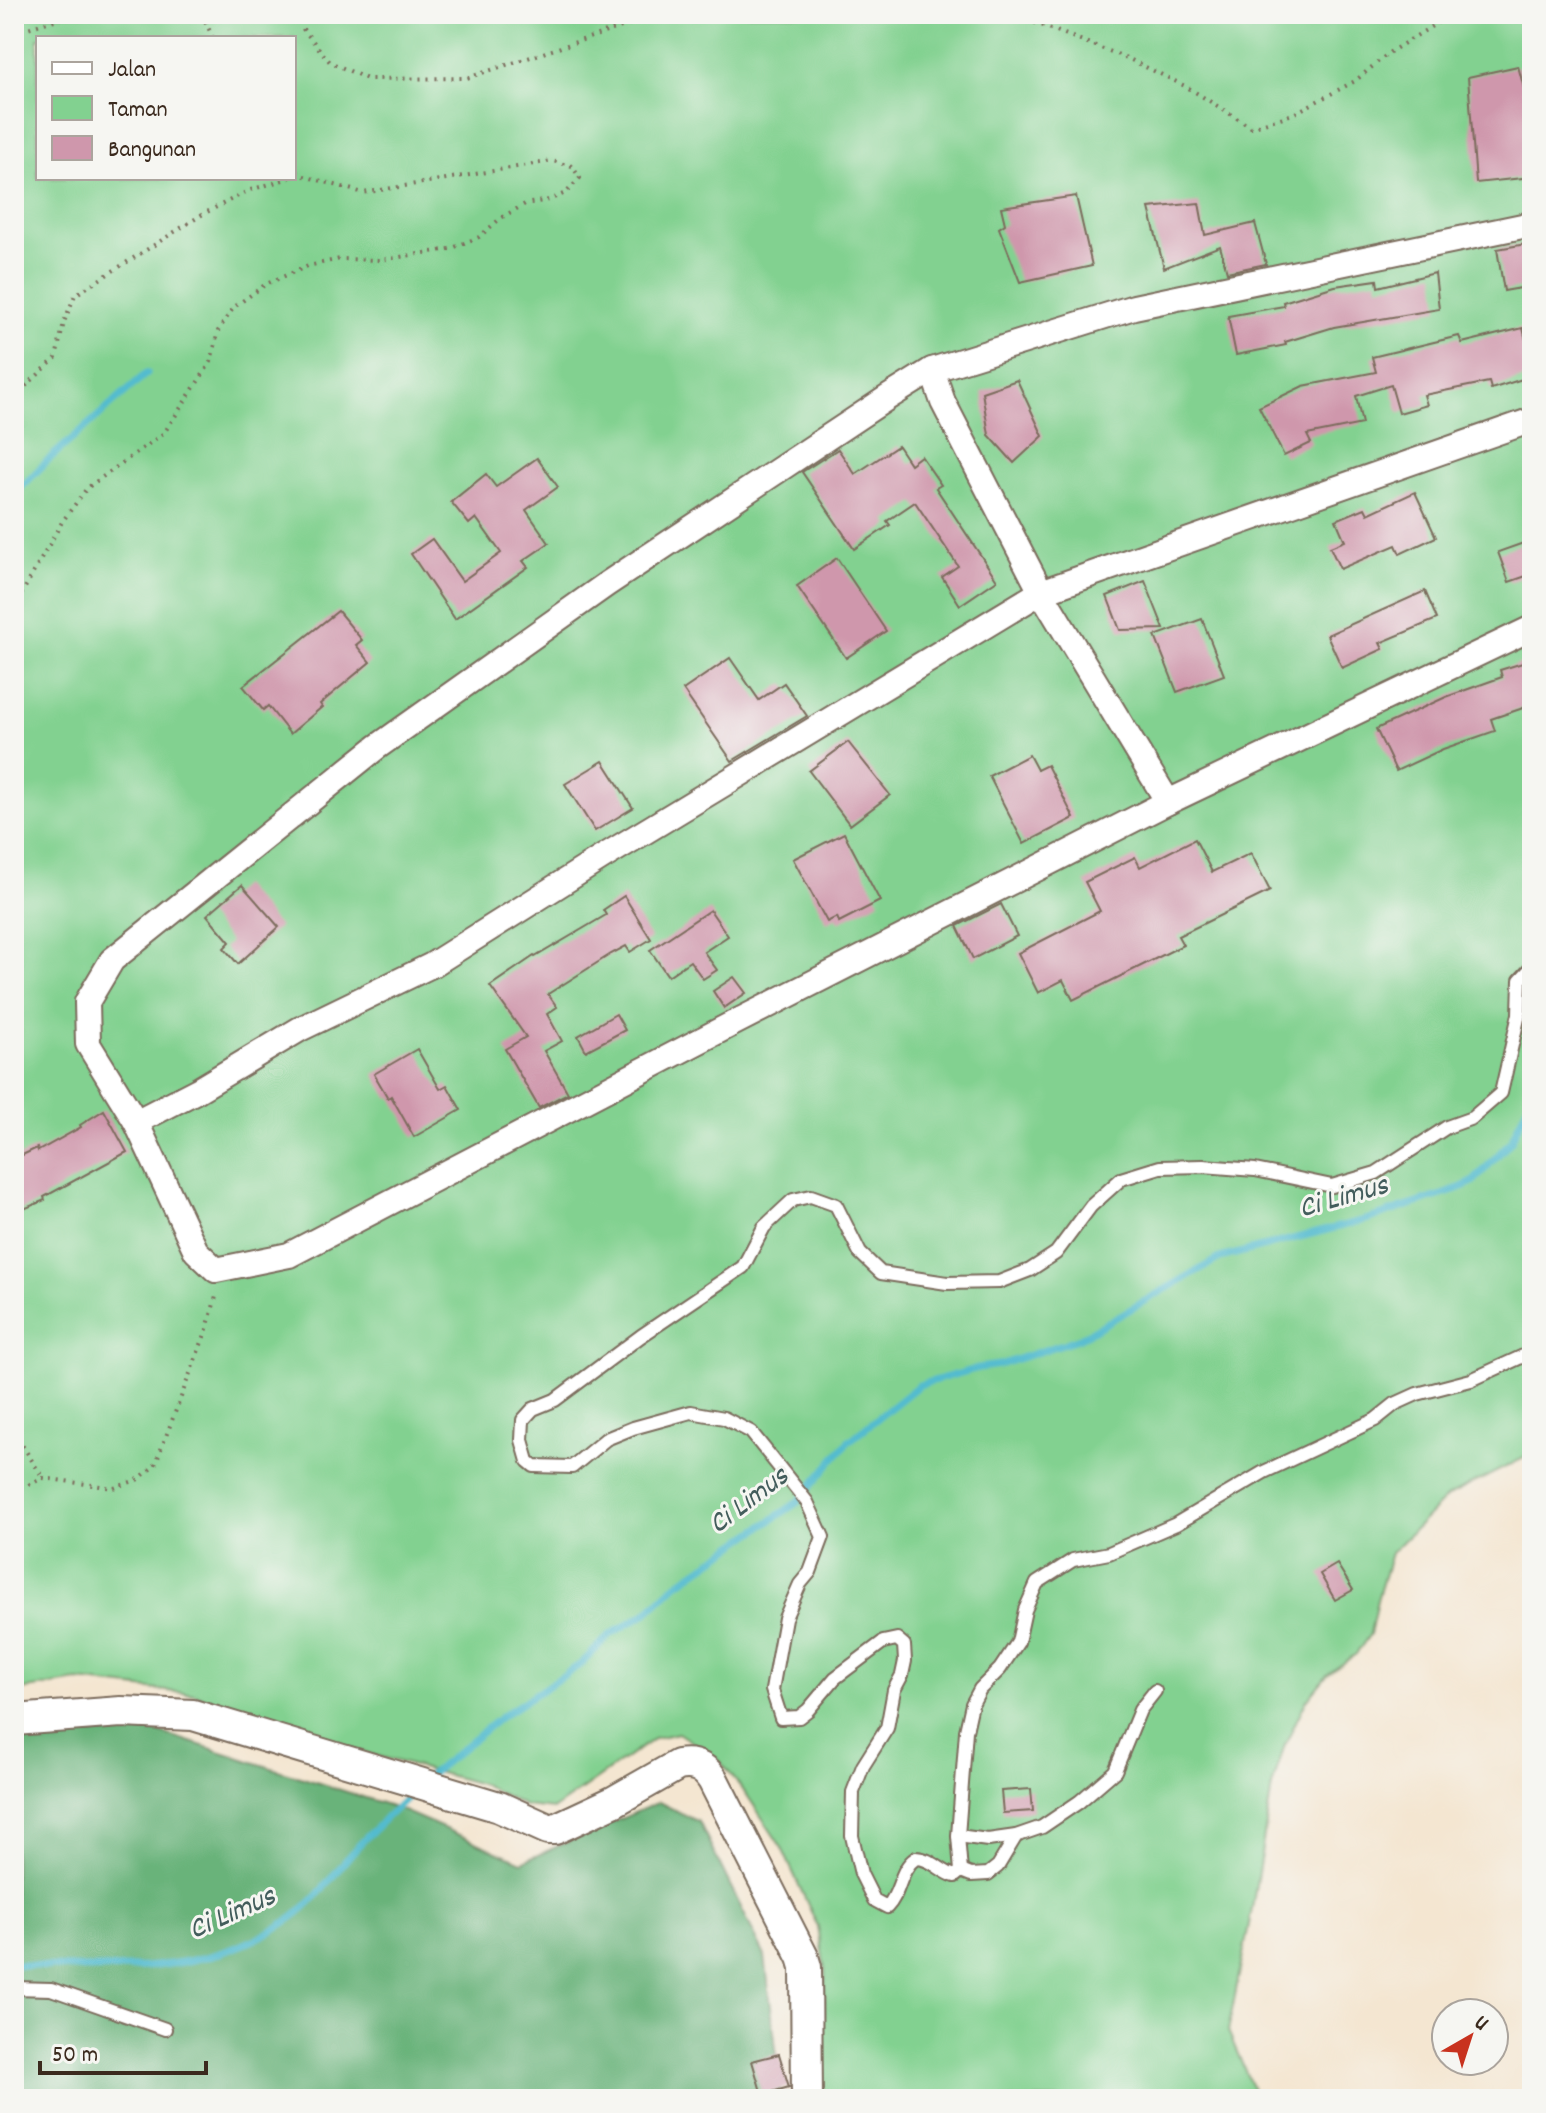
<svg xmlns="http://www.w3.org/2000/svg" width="1546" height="2113" font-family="Dekko,sans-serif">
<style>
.green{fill:#82d190;stroke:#5e7e57;stroke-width:2;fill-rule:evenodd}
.forest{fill:#69b37a;stroke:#526e4c;stroke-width:2}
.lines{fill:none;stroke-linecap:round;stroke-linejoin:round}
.stream{stroke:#52bbcf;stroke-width:7}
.building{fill:#cf97ac}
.service-casing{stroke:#7c6c5d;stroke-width:16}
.minor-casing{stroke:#7c6c5d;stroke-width:28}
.tertiary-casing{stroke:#7c6c5d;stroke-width:34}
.path{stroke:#7c6c5d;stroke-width:4;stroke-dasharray:2 6;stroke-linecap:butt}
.service{stroke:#fff;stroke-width:12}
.minor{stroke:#fff;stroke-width:24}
.tertiary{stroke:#fff;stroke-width:30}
.labels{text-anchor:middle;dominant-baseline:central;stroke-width:6;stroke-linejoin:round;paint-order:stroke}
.water-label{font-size:30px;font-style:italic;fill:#435d5c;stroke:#f6f6f2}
</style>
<rect width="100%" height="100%" fill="#f6f6f2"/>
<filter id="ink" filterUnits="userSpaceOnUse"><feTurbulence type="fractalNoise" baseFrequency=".0125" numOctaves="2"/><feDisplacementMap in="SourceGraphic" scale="16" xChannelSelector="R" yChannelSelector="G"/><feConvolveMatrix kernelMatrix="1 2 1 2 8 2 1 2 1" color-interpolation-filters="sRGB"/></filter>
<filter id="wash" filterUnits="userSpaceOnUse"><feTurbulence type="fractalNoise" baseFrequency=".006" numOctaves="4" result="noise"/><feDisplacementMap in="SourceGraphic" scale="32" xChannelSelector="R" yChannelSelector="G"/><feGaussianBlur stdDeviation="1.8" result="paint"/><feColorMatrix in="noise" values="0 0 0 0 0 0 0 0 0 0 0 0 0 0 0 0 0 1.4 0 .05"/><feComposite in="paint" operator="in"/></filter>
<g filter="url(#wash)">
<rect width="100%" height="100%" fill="#f4e6d1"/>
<path class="green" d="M14 14H1532V1454L1448 1496 1391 1553 1377 1600 1370 1634 1356 1654 1327 1675 1306 1701 1285 1744 1272 1787 1252 1909 1228 2031 1257 2099H822L825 1970 818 1927 782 1848 747 1795 719 1760 678 1733 655 1738 554 1809 525 1806 484 1785 318 1740 194 1694 78 1681 14 1691ZM38 38H294V178H38Z"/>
<polygon class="forest" points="153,1730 394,1807 522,1862 659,1802 699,1822 765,1956 782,2099 14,2099 14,1738"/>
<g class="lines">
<g class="stream">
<polyline points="14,495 47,461 147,373"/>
<polyline points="426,1778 502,1716 581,1664 610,1635 646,1613 676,1585 798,1502 848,1442 919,1385 979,1368 1000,1365 1080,1338 1220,1258 1369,1219 1451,1192 1473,1182 1511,1141 1532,1095"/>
<path d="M14 1964C107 1973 212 1975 292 1918 315 1901 332 1877 350 1855 370 1832 393 1811 415 1790"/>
</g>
</g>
<g id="blocks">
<g class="building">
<polygon points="1518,66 1532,118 1532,177 1476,183 1468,77"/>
<polygon points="1076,196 1092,266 1020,282 999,228 1005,224 1001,207"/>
<polygon points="1199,203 1205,235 1255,223 1266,264 1227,272 1220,246 1164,268 1149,208"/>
<polygon points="1532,243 1532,286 1504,291 1497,249"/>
<polygon points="1435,273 1439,309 1334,327 1285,342 1286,345 1236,355 1228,316 1284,306 1283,302 1335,286 1377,280 1378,287"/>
<polygon points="1523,328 1532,364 1532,376 1491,389 1489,382 1424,395 1427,405 1399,413 1391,385 1356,396 1362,424 1307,435 1311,443 1284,456 1259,407 1303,386 1376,372 1372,357 1459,336 1462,343"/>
<polygon points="1017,380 1043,436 1014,463 989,435 982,392"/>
<polygon points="898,446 910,464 921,456 941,485 936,488 997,580 960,605 942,577 958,566 915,502 887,521 890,525 854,549 802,472 838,449 855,474"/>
<polygon points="537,458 558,487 526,510 549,543 523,561 528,567 455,619 411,554 432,539 462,581 501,553 476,518 469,524 451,502 486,474 496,487"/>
<polygon points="1415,492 1436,537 1400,554 1396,545 1340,569 1330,547 1345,541 1336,520 1365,508 1368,514"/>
<polygon points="1532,540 1532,574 1509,582 1498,552"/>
<polygon points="837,558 886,631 846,658 797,586"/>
<polygon points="1145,581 1164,629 1120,630 1107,596"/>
<polygon points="1425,591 1437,619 1380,643 1383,649 1342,668 1327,635"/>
<polygon points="338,611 362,640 356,645 370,662 320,704 322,707 290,734 268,706 263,710 243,686"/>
<polygon points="1202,619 1224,675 1177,692 1155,636"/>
<polygon points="730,658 759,700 784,683 807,716 732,761 683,690"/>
<polygon points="1532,660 1532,705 1491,719 1495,731 1443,749 1396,771 1376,729 1446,697 1502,677 1500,670"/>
<polygon points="848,742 890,795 850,825 809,771"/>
<polygon points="1029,755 1037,770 1047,765 1074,818 1024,844 989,776"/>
<polygon points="603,761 633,808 595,831 565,784"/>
<polygon points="844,833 880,901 839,922 837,917 827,922 793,859"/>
<polygon points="1195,839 1212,872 1251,853 1270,891 1178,936 1183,945 1073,1000 1063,980 1038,993 1018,953 1100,911 1085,882 1135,857 1140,867"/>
<polygon points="242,885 279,927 238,964 224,948 230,942 207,915"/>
<polygon points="624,896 651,939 630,952 626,946 611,954 548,994 557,1007 547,1014 562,1041 544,1051 568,1093 539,1108 505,1049 526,1037 490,986 534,956 535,957 606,915 603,910"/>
<polygon points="1001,904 1017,936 973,959 957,926"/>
<polygon points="710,910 728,936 704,952 717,970 703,979 690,961 668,976 650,950"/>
<polygon points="734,977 746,993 724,1008 713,991"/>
<polygon points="616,1014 625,1030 586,1051 578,1036"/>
<polygon points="417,1049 440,1089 447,1085 461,1110 414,1137 391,1096 388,1098 374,1074"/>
<polygon points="104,1110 127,1152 44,1197 45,1200 19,1211 14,1201 14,1159 37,1148 38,1151 81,1127 80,1125"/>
<polygon points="1337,1564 1353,1590 1335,1600 1320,1574"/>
<polygon points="1031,1789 1033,1811 1003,1813 1001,1791"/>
<polygon points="779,2054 789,2087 762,2095 752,2061"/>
</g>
</g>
</g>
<g filter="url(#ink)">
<use href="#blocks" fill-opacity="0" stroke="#7c6c5d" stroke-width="2"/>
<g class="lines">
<g class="service-casing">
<g id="service">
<path d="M1532 967 1520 980 1519 1014 1501 1093 1472 1118 1447 1127 1376 1173 1332 1186 1255 1170 1203 1166 1160 1167 1121 1179 1091 1206 1056 1253 1030 1270 999 1282 947 1283 881 1273 860 1253 836 1205 811 1196 793 1200 764 1227 743 1267 641 1336 555 1400 533 1409 523 1420 522 1440 528 1461 534 1466 572 1467 606 1439 633 1428 691 1412 724 1418 751 1432 807 1502 823 1537 810 1572 800 1584 785 1618 772 1690 781 1718 799 1717 808 1710 835 1678 883 1642 897 1639 904 1645 905 1661 902 1675 894 1690 887 1728 863 1766 853 1792 852 1836 861 1874 874 1900 887 1907C901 1893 899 1869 916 1858 931 1858 941 1872 955 1876L961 1871 958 1836 966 1731 972 1704 980 1689 1000 1669 1018 1642 1025 1610 1037 1583 1073 1560 1109 1553 1176 1524 1264 1472 1375 1420 1395 1404 1417 1394 1471 1380 1532 1352"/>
<polyline points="958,1836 988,1840 1016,1836 1042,1827 1079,1802 1115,1771 1140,1710 1155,1691"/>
<polyline points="961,1871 971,1875 988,1874 998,1866 1016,1836"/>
<polyline points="14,1988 51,1989 165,2029"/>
</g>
</g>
<g class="minor-casing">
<g id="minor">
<polyline points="932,370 943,402 1041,592 1168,802 1532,628"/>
<polyline points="1168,802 730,1025 289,1255 216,1270 196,1251 136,1122 88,1044 87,1002 112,960 377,747 607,584 887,398 932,370 1134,307 1532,224"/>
<polyline points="136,1122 198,1090 300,1029 432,965 603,857 1041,592 1532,420"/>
</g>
</g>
<g class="tertiary-casing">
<path id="tertiary" d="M14 1720 121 1712 193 1715 499 1807 548 1829H555L613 1802 678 1765C694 1762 704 1766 713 1780L803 1957 806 1967 807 2099"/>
</g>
<g class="path">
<polyline points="202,14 213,38"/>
<polyline points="297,14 303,29 330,62 367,79 467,78 661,14"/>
<polyline points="1012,14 1127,58 1187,87 1251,127 1293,114 1355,81 1390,52 1442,20 1458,14"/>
<polyline points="14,32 75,14"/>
<polyline points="14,397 56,358 64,322 75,295 203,214 250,190 290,178"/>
<polyline points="14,682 22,593 62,522 87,488 164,433 211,362 218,331 234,307 266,284 308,266 340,259 381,260 450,249 479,237 501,218 525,204 549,200 566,193 580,178 572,166 552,161 363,193 301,175 294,170"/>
<polyline points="14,1432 43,1478"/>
<polyline points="14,1492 43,1478 114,1488 139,1479 155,1465 207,1329 217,1293"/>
</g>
<use href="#service" class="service"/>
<use href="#minor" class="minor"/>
<use href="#tertiary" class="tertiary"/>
</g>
</g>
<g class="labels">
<g class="water-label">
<text transform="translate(1344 1199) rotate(-16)">Ci Limus</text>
<text transform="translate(750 1502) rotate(-37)">Ci Limus</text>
<text transform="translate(233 1915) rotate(-24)">Ci Limus</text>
</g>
</g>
<rect width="1546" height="2113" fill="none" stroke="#f6f6f2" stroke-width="48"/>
<rect x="36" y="36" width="260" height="144" fill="#f6f6f2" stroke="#aba49d" stroke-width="2"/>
<rect x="52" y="62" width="40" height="12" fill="#ffffff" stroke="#aba49d" stroke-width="2"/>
<text x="108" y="76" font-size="24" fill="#3b2a1e">Jalan</text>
<rect x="52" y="96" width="40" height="24" fill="#82d190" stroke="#aba49d" stroke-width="2"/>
<text x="108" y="116" font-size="24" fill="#3b2a1e">Taman</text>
<rect x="52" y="136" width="40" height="24" fill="#cf97ac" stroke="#aba49d" stroke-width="2"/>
<text x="108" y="156" font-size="24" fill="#3b2a1e">Bangunan</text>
<g transform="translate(1470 2037) rotate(39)"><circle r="38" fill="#f6f6f2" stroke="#aba49d" stroke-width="2"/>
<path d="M0-6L14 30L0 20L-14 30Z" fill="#c8321e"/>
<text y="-12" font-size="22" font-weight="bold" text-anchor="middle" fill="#3b2a1e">U</text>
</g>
<path d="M40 2061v12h166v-12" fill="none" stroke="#3b2a1e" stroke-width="4"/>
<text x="52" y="2061" font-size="24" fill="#3b2a1e" stroke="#f6f6f2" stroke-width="6" paint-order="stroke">50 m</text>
</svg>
